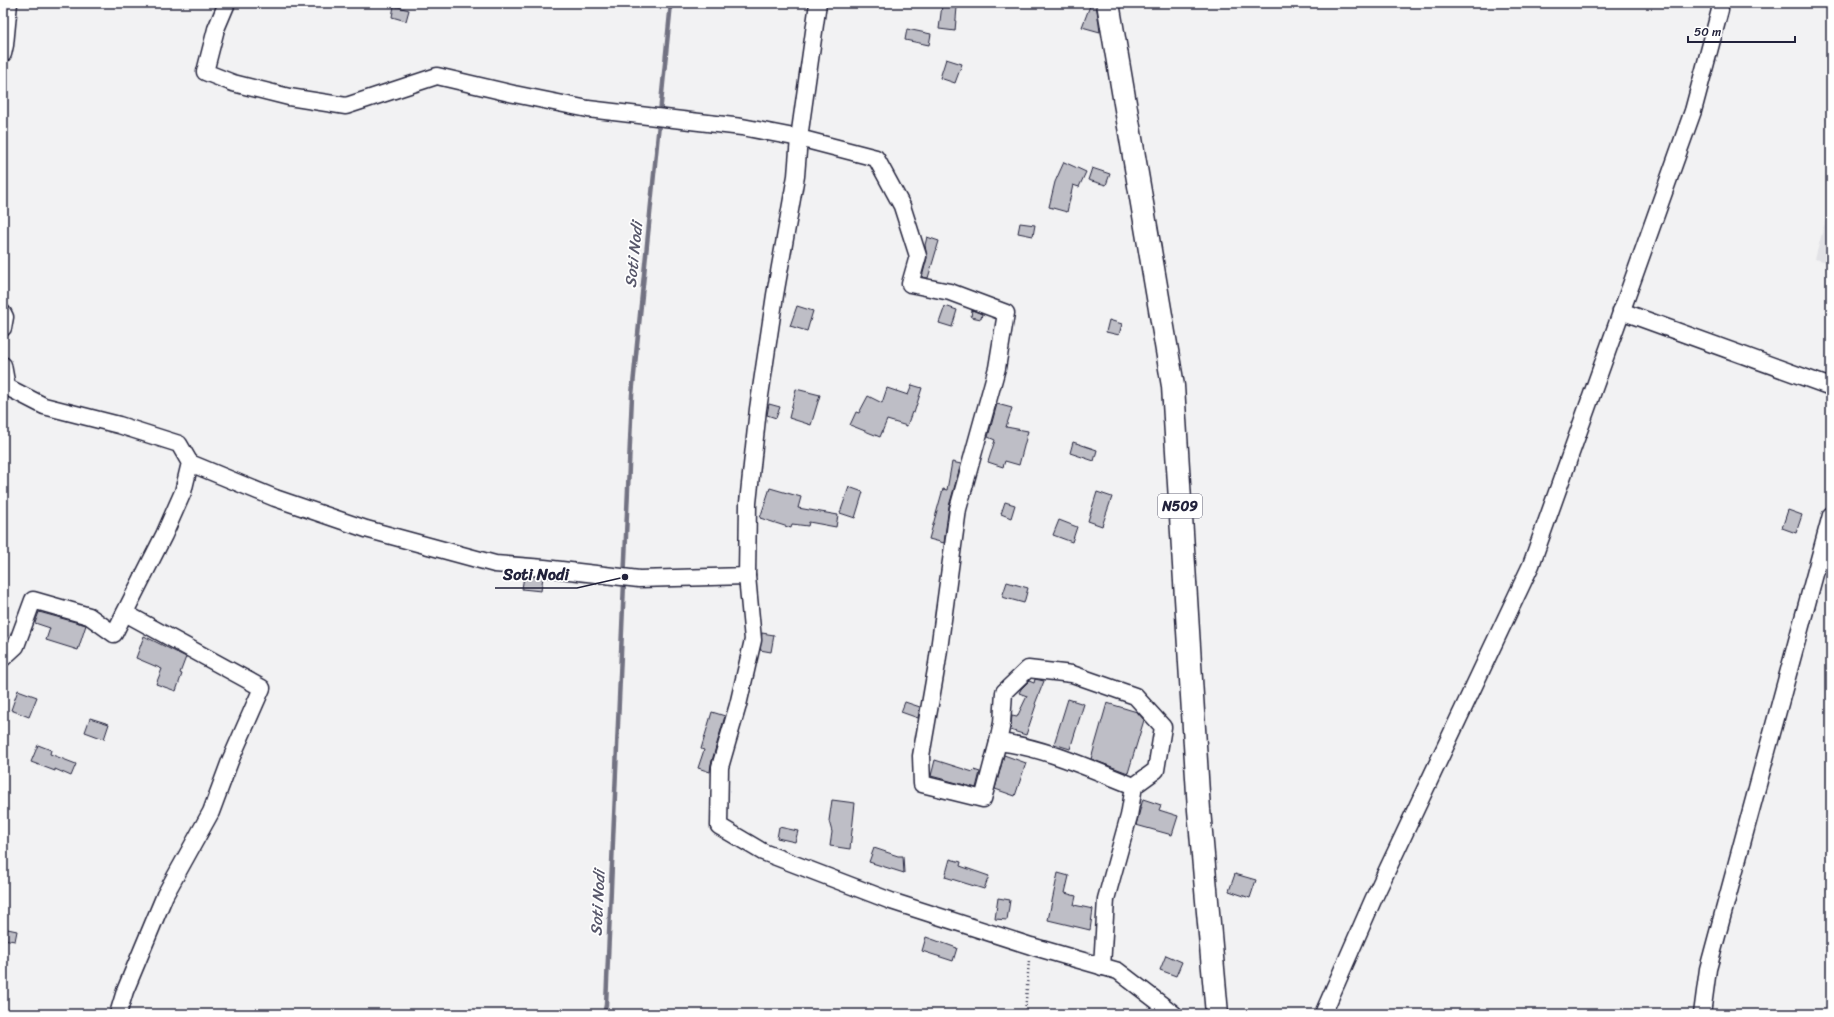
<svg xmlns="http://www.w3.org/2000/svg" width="1834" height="1017" font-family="Sriracha,sans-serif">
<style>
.built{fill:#e2e2e6}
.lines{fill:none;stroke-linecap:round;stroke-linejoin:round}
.stream{stroke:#727282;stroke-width:4.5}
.building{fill:#bebec6;stroke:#22223b}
.minor-casing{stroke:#22223b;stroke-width:19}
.highway-casing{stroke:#22223b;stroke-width:25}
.path{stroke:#22223b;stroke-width:2.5;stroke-dasharray:1 3;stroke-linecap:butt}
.minor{stroke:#fff;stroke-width:16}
.highway{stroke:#fff;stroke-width:22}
.labels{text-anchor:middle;stroke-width:3.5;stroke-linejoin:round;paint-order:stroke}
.shield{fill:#fff;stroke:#646476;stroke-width:1}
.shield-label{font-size:14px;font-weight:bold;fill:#22223b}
.water-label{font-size:16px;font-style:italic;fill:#58586b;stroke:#fff}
.leader{fill:none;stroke:#22223b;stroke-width:1.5}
.callout-dot{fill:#22223b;stroke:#fff;stroke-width:1.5}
.callout-label{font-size:16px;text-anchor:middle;font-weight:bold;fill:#22223b;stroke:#fff;stroke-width:3.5;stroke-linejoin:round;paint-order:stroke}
</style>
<rect width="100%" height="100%" fill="#f2f2f3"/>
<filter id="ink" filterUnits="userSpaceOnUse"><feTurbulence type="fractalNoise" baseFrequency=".025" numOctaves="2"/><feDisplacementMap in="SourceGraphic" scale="8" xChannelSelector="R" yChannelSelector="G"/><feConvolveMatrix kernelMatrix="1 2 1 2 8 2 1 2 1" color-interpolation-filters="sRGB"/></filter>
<g filter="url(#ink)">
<polygon class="built" points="1831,200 1831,263 1815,259"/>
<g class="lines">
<polyline class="stream" points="604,1014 606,1005 632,395 671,3"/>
</g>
<g class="building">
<polygon points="1091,3 1096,3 1100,32 1082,27"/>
<polygon points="942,5 957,7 955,31 939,29"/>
<polygon points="394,6 409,10 406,21 392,17"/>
<polygon points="907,29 931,34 929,45 905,40"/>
<polygon points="946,59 962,64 955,83 940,78"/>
<polygon points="1064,162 1086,172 1079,187 1073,185 1067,212 1049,207 1055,182"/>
<polygon points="1092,168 1110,174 1106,185 1088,180"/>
<polygon points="1020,223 1035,225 1033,236 1018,233"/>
<polygon points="927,237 939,241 928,278 922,277 927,258 925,245"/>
<polygon points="797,306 813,311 807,331 790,326"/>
<polygon points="945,306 957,310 952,327 939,323"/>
<polygon points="972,310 982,314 981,319 971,317"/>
<polygon points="1109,320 1122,324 1119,335 1106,332"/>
<polygon points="912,385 922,388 914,413 912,412 907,426 887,420 880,437 850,425 856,412 859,413 868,396 882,403 887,388 908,395"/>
<polygon points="796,389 820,395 811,425 789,418"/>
<polygon points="769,404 780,407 776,418 767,415"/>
<polygon points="997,404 1012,408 1006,427 1028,431 1019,465 1005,461 1003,467 988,462 995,440 988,437"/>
<polygon points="1073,442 1097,450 1094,461 1070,453"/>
<polygon points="952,462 961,464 949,506 944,543 929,539 943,489 947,490"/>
<polygon points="849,487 863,492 855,518 840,513"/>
<polygon points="770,488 801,497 798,508 838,515 836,527 809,522 808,526 792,524 791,528 760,518"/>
<polygon points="1097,492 1112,497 1102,526 1088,521"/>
<polygon points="1005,502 1015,505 1011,518 1001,514"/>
<polygon points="1788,510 1802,515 1796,533 1782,528"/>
<polygon points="1059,520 1077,527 1072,542 1053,535"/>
<polygon points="524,576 543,577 541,591 522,589"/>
<polygon points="1007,582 1028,588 1024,603 1002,597"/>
<polygon points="39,612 86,625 78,650 46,640 50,628 35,623"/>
<polygon points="762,633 774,635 771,652 760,650"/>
<polygon points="144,636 186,657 180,673 182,674 176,691 156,684 162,669 136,658"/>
<polygon points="1035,679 1044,681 1035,704 1036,705 1026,735 1010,730 1012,716 1017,717 1027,696 1019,693 1021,689 1029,681 1034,683"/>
<polygon points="18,690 37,697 29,717 11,710"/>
<polygon points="1068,699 1084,704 1070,749 1054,744"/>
<polygon points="905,702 920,707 918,718 901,712"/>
<polygon points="1107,703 1137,712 1144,720 1128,773 1091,759"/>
<polygon points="712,712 725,716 711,764 710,772 698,768 704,750 701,749"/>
<polygon points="90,718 109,724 104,739 85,732"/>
<polygon points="38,745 51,750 50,754 76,764 71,776 55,769 55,771 31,762"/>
<polygon points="1004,755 1026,763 1015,796 995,789"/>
<polygon points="935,760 973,772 974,770 980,772 976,788 931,776"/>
<polygon points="1143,799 1161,805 1159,810 1178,816 1172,835 1136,825"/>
<polygon points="832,800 855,803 850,849 830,846 832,832 829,821"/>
<polygon points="779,827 798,831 795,842 777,838"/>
<polygon points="874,848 898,856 903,856 904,873 869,862"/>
<polygon points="950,859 961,862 960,866 989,876 984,889 945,877"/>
<polygon points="1058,873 1069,876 1065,893 1076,896 1074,905 1093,909 1090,930 1048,920"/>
<polygon points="1235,874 1256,880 1250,898 1229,891"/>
<polygon points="998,898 1010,900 1007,920 995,919"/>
<polygon points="3,928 17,931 15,941 3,939"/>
<polygon points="926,937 957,948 953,961 922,951"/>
<polygon points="1166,955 1182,962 1176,976 1160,970"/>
</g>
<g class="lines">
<defs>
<g id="minor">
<path d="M227,3L216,29L205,72L233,83L289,97L346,106L437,76L514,94L588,109L742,127L799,138L876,158L902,206L918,256L910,284L950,292L1006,313L997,368L958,509L937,664L921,756L922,784L983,799L998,742C1041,746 1093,770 1134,786L1129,816L1106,899L1102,967"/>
<polyline points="3,54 5,45 9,3"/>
<polyline points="1621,311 1831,387"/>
<polyline points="3,313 5,317 3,328"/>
<polyline points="3,365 7,387 44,406 119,425 179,444 190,463 183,492 164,535 114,634 89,616 33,600 16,646 3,658"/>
<polyline points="190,463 275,498 366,529 495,564 544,568 639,579 747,576 748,503 758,409 775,295 796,176 799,138 818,3"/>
<polyline points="747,576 753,640 738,705 720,767 719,826 763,852 891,901 1031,946 1118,971 1174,1014"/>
<polyline points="998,742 1002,723 1004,692 1028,669 1072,674 1135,696 1163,727 1156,770 1134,786"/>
<polyline points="118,1014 125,991 165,895 211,812 230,761 262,688 125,613"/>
<polyline points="1323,1014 1373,900 1531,565 1693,111 1720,10 1719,3"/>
<polyline points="1702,1014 1708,969 1831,515"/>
</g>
<polyline id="highway" points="1108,3 1173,386 1199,810 1217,1014"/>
</defs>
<use href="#minor" class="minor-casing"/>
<use href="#highway" class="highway-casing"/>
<polyline class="path" points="1025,1014 1029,960"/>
<use href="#minor" class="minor"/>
<use href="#highway" class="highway"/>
</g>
</g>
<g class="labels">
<rect class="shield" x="1158" y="494" width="44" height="24" rx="3"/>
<g class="shield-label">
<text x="1180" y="511">N509</text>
</g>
<g class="water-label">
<text transform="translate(633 255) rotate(-84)" y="6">Soti Nodi</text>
<text transform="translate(597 903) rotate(-87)" y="6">Soti Nodi</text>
</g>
</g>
<path class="leader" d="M625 577L577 588H495"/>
<circle class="callout-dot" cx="625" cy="577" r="4"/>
<g class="callout-label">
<text x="536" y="580">Soti Nodi</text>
</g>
<rect width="1834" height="1017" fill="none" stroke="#fff" stroke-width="16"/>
<rect x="8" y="8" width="1818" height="1001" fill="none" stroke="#22223b" stroke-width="1.5" filter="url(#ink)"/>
<path d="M1688 36v6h107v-6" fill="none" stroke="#22223b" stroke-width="2"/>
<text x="1694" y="36" font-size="12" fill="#22223b" stroke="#ffffff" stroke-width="3" paint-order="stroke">50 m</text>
</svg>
